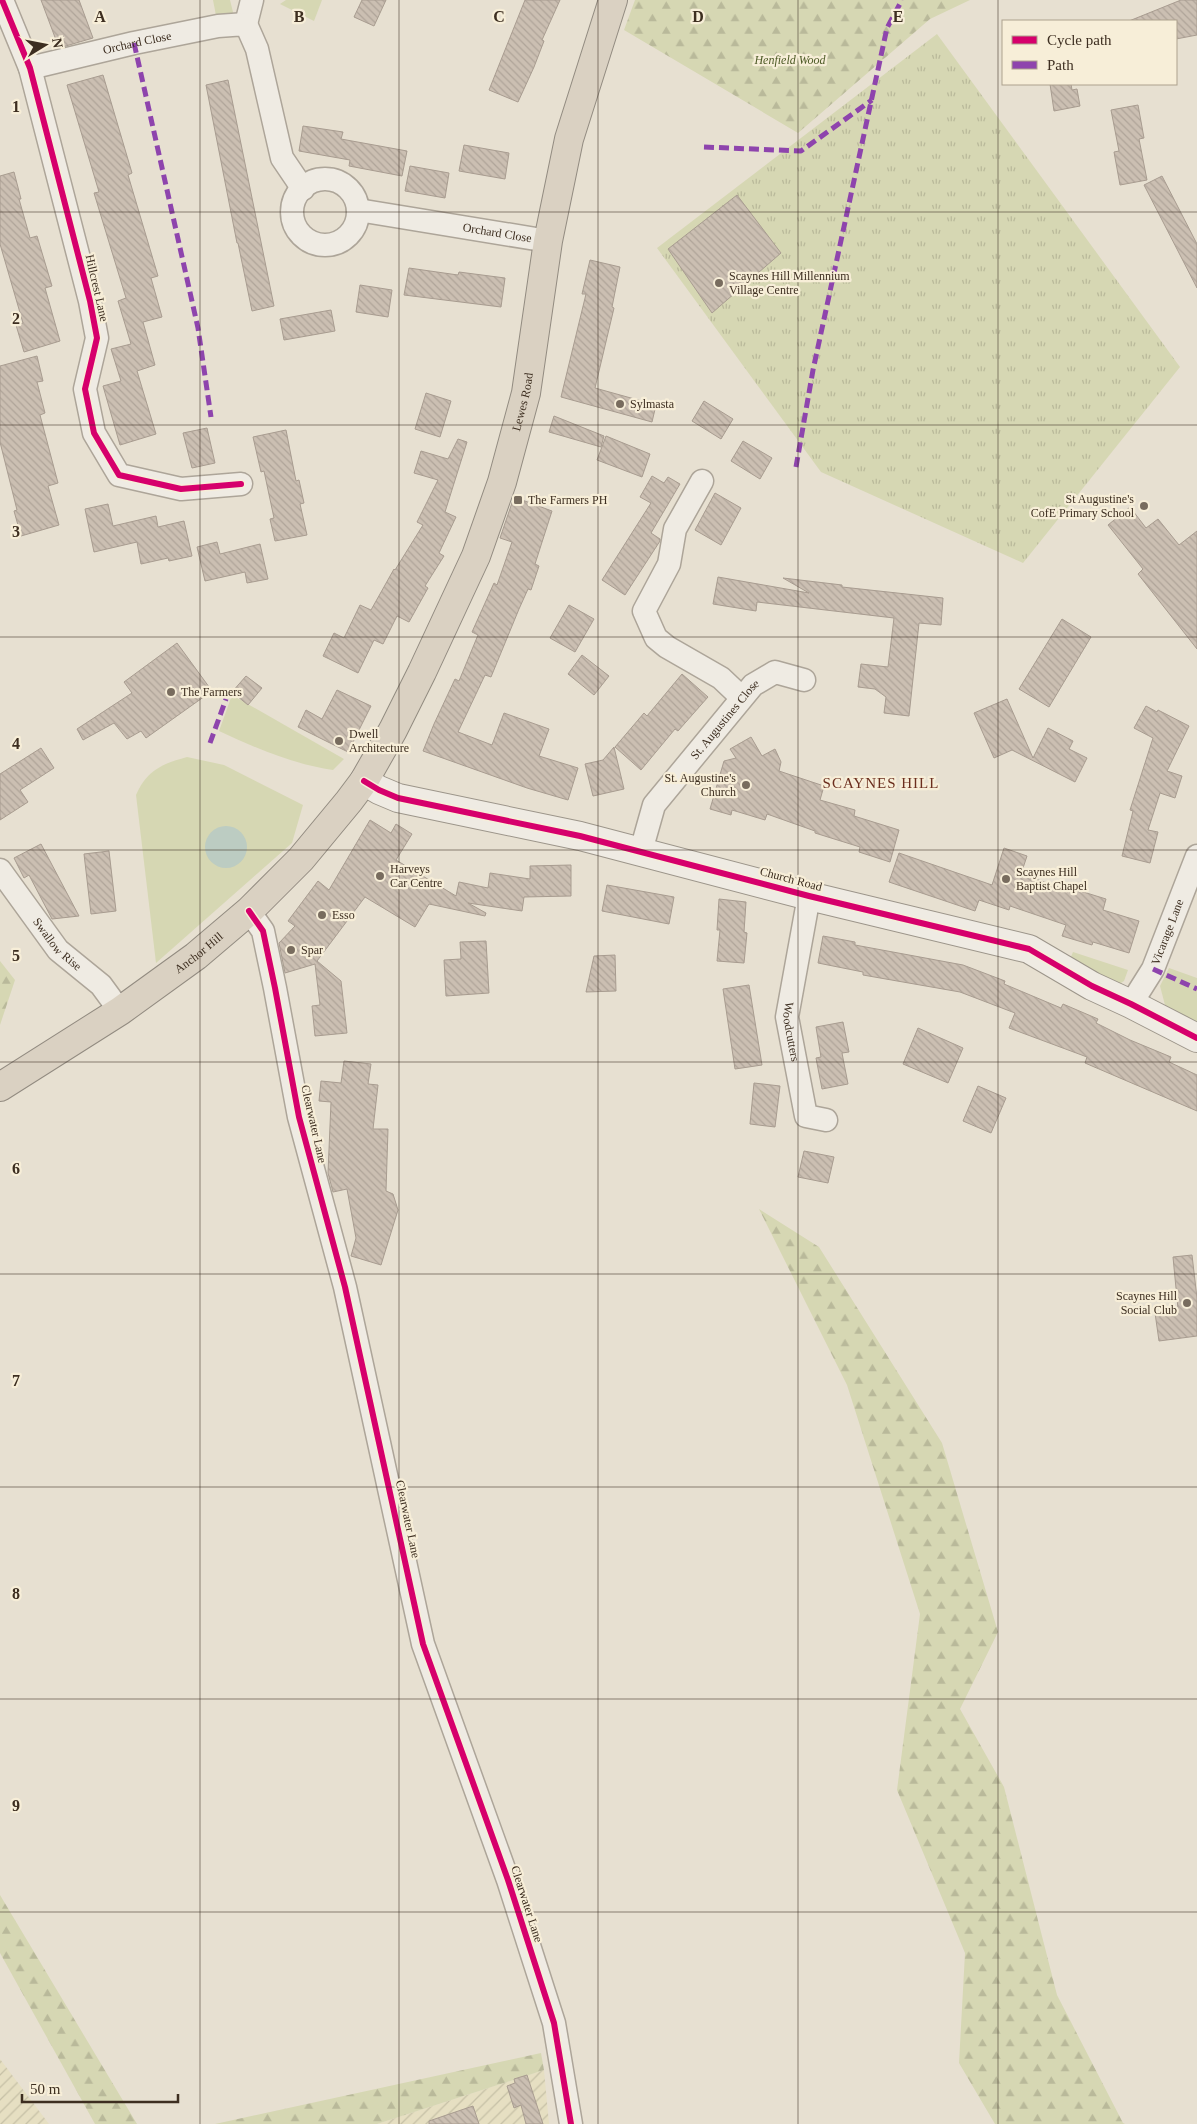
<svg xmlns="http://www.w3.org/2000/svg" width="1197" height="2124" font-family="'Times New Roman',serif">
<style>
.farmland{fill:url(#farmland-furrows)}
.green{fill:#d6d7b3}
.forest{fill:url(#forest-firs)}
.park{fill:url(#park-tufts)}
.water{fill:#bcccc2}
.building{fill:url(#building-back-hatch);stroke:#a89c90}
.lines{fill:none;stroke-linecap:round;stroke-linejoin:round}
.street-casing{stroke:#ada599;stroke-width:25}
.secondary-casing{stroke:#9c958a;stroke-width:30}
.highway-casing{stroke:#928b80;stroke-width:30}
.street{stroke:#efebe3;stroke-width:22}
.secondary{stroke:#efebe3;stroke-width:28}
.highway{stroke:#dad1c2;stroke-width:28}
.quiet{stroke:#8e44ad;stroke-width:5;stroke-dasharray:10 5;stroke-linecap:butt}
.cycleway-casing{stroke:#f7eed8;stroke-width:9}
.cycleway{stroke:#d6006c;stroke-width:6}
.grid{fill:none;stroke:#3d2e20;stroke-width:1;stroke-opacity:0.55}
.poi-dot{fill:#786c5e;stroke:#f7eed8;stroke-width:2}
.labels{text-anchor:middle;stroke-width:4.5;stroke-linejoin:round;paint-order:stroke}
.street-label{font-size:12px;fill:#3d2e20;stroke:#f7eed8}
.park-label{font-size:12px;font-style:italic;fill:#4d5a26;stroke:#f7eed8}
.poi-label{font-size:12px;fill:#3d2e20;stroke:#f7eed8;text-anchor:start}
.quarter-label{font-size:15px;letter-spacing:1px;fill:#6b2e1e;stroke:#f7eed8}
.grid-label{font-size:16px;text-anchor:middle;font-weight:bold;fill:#3d2e20;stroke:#f7eed8;stroke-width:4.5;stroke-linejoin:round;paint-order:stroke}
</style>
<defs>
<pattern id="farmland-furrows" width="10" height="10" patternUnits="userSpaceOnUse" patternTransform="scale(1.25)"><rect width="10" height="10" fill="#e6dfc2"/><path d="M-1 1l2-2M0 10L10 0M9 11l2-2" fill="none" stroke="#c6c0a6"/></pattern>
<pattern id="forest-firs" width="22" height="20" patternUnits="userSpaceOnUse" patternTransform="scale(1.25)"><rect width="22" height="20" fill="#d6d7b3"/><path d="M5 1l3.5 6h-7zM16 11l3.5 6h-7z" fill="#b9b99a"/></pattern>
<pattern id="park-tufts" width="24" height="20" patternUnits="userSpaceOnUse" patternTransform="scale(1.25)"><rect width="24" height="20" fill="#d6d7b3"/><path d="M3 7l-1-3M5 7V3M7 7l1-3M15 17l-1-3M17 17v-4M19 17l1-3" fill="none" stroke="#b9b99a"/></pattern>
<pattern id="building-back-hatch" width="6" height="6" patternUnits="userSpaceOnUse" patternTransform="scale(1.25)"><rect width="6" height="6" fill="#cbbfb2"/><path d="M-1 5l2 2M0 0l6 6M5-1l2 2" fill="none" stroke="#afa499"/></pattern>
</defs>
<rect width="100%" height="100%" fill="#e7e0d1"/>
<g class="farmland">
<polygon points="0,2059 49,2124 0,2124"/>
<polygon points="544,2070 549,2124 377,2124"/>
</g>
<g class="green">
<polygon points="213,0 230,0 236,24 218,26"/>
<polygon points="286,0 322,0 314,21 280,4"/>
<path d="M232,695L344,759L333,770C292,764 256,748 219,731Z"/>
<path d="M187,757L224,765L303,805L292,843L156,963L136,795C147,770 162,764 187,757Z"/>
<polygon points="1073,952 1128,970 1124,981 1116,986 1065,971"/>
<polygon points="1169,968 1197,978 1197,1038 1170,1024 1160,986"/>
</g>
<g class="forest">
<polygon points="635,0 970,0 930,19 798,133 624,30"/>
<polygon points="0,961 15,980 0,1025"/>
<polygon points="759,1209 819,1247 942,1443 998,1632 960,1709 1004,1787 1057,1995 1123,2123 1125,2124 995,2124 959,2063 965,1953 897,1790 920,1614 847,1385"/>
<polygon points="0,1895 137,2124 95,2124 0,1953"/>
<polygon points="541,2053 544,2070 377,2124 215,2124"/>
</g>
<polygon class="park" points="937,34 1180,367 1023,563 821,472 657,248"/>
<circle class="water" cx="226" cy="847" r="21"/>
<g class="building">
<polygon points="41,0 79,0 93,38 59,48"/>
<polygon points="362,0 386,0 374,26 354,17"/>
<polygon points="525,0 560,0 542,40 544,41 534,67 518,102 489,90"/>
<polygon points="1181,0 1197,0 1197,35 1176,39 1176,21 1129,21"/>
<polygon points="103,75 132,173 128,175 158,276 151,278 162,317 143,322 155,365 137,371 156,434 120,445 103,386 121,381 111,349 131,344 118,301 126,298 94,193 99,192 67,85"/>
<polygon points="228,80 274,306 252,311 238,243 237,243 206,85"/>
<polygon points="1050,84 1071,84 1072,90 1077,89 1080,106 1054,111"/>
<polygon points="1138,105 1144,138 1139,139 1147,180 1120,185 1114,152 1119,151 1111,110"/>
<polygon points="303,126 343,132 341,139 407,151 402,176 349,166 350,160 299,151"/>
<polygon points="464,145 509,153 505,179 459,171"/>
<polygon points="410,166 449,173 445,198 405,191"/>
<polygon points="14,172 21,199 19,199 30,238 37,236 52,286 45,288 60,341 24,352 16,325 23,323 0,244 0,176"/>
<polygon points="1162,176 1197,244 1197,288 1144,185"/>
<polygon points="737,195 781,253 712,313 668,249"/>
<polygon points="590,260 620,267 612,307 614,308 595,388 656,405 652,422 561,397 586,294 582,294"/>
<polygon points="409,268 458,275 459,272 505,278 501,307 404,295"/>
<polygon points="360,285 392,290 388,317 356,312"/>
<polygon points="331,310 335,331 284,340 280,319"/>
<polygon points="37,356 43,381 37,382 45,413 40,415 58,483 48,486 59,525 21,536 14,511 17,510 0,442 0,366"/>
<polygon points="426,393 451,401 440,437 415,429"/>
<polygon points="704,401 733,419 721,439 692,421"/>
<polygon points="554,416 604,436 601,447 549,432"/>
<polygon points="207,428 215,463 192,468 183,433"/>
<polygon points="286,430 296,481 299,480 304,503 300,504 307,535 275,541 270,519 274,518 264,471 261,472 253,437"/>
<polygon points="606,436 650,454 642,477 597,460"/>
<polygon points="458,439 467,442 445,512 456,517 439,553 444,556 425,586 428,588 409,622 397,616 383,644 374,640 358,673 323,656 334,633 344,638 360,605 371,610 394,569 395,570 423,525 417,522 438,480 414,473 421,451 448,459"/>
<polygon points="743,441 772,458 760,479 731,461"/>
<polygon points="652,476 664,483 668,477 680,484 651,533 660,539 660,541 625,595 602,580 651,503 640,497"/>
<polygon points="715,493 741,508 721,545 695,530"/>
<polygon points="514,497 552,511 535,564 539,566 531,590 528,589 519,609 491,677 485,675 458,732 492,745 504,713 549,729 539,756 578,768 568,800 527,788 423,751 434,724 455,679 459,681 478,635 472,632 494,583 497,585 512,542 500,538"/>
<polygon points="108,504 113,526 156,516 158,527 184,521 192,556 169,561 168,558 141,564 137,542 94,552 85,509"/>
<polygon points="1130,507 1146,528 1158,519 1179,545 1197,531 1197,649 1138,574 1143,569 1108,525"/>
<polygon points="217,542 220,554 260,544 268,579 247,583 245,572 205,581 197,547"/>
<polygon points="718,577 809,593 783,578 842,585 842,587 943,598 941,625 919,623 909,716 884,713 886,697 875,689 858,687 861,664 888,667 894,618 757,602 756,611 713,604"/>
<polygon points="569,605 594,619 575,652 550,638"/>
<polygon points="1062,619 1091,637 1049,707 1019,689"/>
<polygon points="177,643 212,691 146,738 141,731 127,739 114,723 83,740 77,729 132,693 124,682"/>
<polygon points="582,655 609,676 594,695 568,674"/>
<polygon points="682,674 708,697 678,731 675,729 641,770 615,747 644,713 647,716"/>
<polygon points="246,676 262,688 248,705 232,692"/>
<polygon points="337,690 371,706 348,752 298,727 306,710 322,719"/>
<polygon points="1007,699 1033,758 1048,728 1073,741 1069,749 1087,758 1075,782 1012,750 994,758 974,713"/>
<polygon points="1146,706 1157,712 1158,710 1189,726 1167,771 1182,776 1175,798 1160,793 1148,830 1158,832 1150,863 1122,856 1133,811 1130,810 1153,738 1134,728"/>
<polygon points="751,737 762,756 775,749 781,762 779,771 824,786 820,800 855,810 854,816 899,830 890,862 859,852 860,847 815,833 815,831 767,814 765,820 732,810 731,815 710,809 724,761 736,758 730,749"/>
<polygon points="614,747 624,789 593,796 585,764 603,760"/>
<polygon points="41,748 54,768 20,790 28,802 0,820 0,774"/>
<polygon points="370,820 391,833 396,824 412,834 396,860 456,896 459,882 488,888 490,873 530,879 530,866 571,865 571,896 524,897 522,911 468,903 486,913 485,916 429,904 415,927 365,897 317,961 341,981 347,1033 315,1036 312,1006 320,1005 315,964 285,973 279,943 295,926 288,921 318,881 329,890"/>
<polygon points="41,844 79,916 52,919 29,875 24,878 14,858"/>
<polygon points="1004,848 1027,856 1021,874 1076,893 1077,890 1106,899 1103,910 1139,921 1129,953 1093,942 1092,945 1062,936 1066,925 1010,906 1009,910 979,900 975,911 889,882 899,853 992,885"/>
<polygon points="109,851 116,911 91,914 84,854"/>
<polygon points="607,885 674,897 669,924 602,911"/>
<polygon points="719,899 746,902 744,932 747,933 744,963 717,961 720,930 717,930"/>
<polygon points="823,936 855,942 855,945 963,965 1005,981 1004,984 1061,1008 1063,1004 1098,1019 1096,1023 1130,1040 1171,1057 1169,1062 1197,1075 1197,1111 1085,1063 1087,1057 1009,1028 1015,1013 960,992 863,975 863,972 818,963"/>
<polygon points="486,941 489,993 446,996 444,960 461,959 460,942"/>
<polygon points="615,955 616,991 586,992 594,956"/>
<polygon points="749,985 762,1065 735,1069 723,989"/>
<polygon points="843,1022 849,1052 842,1053 848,1084 822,1089 816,1058 821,1057 816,1027"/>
<polygon points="918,1028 963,1048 948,1083 903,1064"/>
<polygon points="344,1061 371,1064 368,1084 378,1085 373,1129 388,1129 386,1191 393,1194 398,1210 381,1265 351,1256 356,1238 347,1189 333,1192 328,1173 331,1102 319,1101 321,1081 341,1083"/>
<polygon points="754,1083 780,1086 775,1127 750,1124"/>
<polygon points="978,1086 1006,1098 991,1133 963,1121"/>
<polygon points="804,1151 834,1157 828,1183 798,1177"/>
<polygon points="1192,1255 1197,1298 1197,1336 1159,1341 1155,1313 1178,1309 1173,1257"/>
<polygon points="527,2075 543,2124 526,2124 521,2105 514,2108 507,2086 515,2083 514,2079"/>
<polygon points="473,2106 479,2124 429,2124 429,2121"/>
</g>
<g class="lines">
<defs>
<g id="street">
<polyline points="2,0 30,68 90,301 97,338 85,389 94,433 119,475 181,489 241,484"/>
<polyline points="246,24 252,0"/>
<path id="s1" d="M30,68L134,43L218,26L246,24L257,49L282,158L303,189"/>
<circle cx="325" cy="212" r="33"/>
<path id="s2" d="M358,210L548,241"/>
<polyline points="702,481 675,529 669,564 644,611 656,638 667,647 721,678 741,697"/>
<path id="s3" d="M641,851L654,805L753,685L775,672L804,680"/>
<path id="s4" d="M0,870L58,950L101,985L120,1011"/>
<path id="s5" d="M809,896L787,1017L806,1116L826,1120"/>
<polyline points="249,911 263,931 275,988 299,1117 345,1287 423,1644 508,1880 554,2023 571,2124"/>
<path id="s6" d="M1131,1004L1153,969L1197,856"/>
</g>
<polyline id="secondary" points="364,781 379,790 398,798 580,836 809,896 1029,949 1092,986 1131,1004 1197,1038"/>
<g id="highway">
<path id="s7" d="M0,1087L120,1011L196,956L249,911L301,859L349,801L364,781L393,730L422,672L476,556L502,482L526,393L548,241L569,139L613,0"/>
</g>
</defs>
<use href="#street" class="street-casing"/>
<use href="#secondary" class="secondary-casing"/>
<use href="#highway" class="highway-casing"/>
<use href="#street" class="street"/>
<use href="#secondary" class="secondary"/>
<use href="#highway" class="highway"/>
<g class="quiet">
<polyline points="134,43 198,328 211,417"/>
<polyline points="704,147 801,151 872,100"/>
<polyline points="796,467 813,370 887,28 902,0"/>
<polyline points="210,743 226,699"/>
<polyline points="1153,969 1197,989"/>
</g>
<defs>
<g id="cycleway">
<polyline points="2,0 30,68 90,301 97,338 85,389 94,433 119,475 181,489 241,484"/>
<polyline points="364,781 379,790 398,798 580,836 809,896 1029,949 1092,986 1131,1004 1197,1038"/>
<polyline points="249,911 263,931 275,988 299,1117 345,1287 423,1644 508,1880 554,2023 571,2124"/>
</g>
</defs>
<use href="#cycleway" class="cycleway-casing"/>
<use href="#cycleway" class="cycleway"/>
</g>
<path class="grid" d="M200,0V2124M399,0V2124M598,0V2124M798,0V2124M998,0V2124M0,212H1197M0,425H1197M0,637H1197M0,850H1197M0,1062H1197M0,1274H1197M0,1487H1197M0,1699H1197M0,1912H1197"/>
<g class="poi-dot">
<circle cx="719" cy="283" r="5"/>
<circle cx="620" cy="404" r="5"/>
<rect x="513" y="495" width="10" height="10" rx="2.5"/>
<circle cx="1144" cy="506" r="5"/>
<circle cx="171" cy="692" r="5"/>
<circle cx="339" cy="741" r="5"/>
<circle cx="746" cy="785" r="5"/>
<circle cx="380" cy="876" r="5"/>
<circle cx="1006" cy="879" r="5"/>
<circle cx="322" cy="915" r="5"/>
<circle cx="291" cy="950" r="5"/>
<circle cx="1187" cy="1303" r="5"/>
</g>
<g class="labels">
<g class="street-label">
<text dy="4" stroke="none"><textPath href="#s1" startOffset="110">Orchard Close</textPath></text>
<text dy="4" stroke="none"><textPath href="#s2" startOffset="141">Orchard Close</textPath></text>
<text transform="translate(97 288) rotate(77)" y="4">Hillcrest Lane</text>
<text dy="4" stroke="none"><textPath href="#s7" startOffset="892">Lewes Road</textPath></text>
<text dy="4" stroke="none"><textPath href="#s3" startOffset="159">St. Augustines Close</textPath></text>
<text transform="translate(791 879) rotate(15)" y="4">Church Road</text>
<text dy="4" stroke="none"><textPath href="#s6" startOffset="81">Vicarage Lane</textPath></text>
<text dy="4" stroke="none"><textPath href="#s4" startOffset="94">Swallow Rise</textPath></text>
<text dy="4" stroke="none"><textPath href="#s7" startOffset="240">Anchor Hill</textPath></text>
<text dy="4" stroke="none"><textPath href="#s5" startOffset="138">Woodcutters</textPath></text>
<text transform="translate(314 1124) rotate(77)" y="4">Clearwater Lane</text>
<text transform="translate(408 1519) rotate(78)" y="4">Clearwater Lane</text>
<text transform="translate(527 1904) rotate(72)" y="4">Clearwater Lane</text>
</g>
<g class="park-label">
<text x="790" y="64">Henfield Wood</text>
</g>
<g class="poi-label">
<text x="729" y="280">Scaynes Hill Millennium<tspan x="729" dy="14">Village Centre</tspan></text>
<text x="630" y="408">Sylmasta</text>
<text x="1134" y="503" text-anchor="end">St Augustine's<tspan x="1134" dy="14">CofE Primary School</tspan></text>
<text x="528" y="504">The Farmers PH</text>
<text x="181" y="696">The Farmers</text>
<text x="349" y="738">Dwell<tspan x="349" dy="14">Architecture</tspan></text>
<text x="736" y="782" text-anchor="end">St. Augustine's<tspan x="736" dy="14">Church</tspan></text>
<text x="390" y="873">Harveys<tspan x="390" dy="14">Car Centre</tspan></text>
<text x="1016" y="876">Scaynes Hill<tspan x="1016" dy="14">Baptist Chapel</tspan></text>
<text x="332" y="919">Esso</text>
<text x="301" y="954">Spar</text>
<text x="1177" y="1300" text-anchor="end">Scaynes Hill<tspan x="1177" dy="14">Social Club</tspan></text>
</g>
<g class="quarter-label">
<text x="881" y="788">SCAYNES HILL</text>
</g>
</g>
<g class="grid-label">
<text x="100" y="22">A</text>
<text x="299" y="22">B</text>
<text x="499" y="22">C</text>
<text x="698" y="22">D</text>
<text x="898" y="22">E</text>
<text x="16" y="112">1</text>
<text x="16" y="324">2</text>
<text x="16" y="537">3</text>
<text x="16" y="749">4</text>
<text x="16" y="961">5</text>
<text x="16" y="1174">6</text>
<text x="16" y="1386">7</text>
<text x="16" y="1599">8</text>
<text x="16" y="1811">9</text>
</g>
<rect x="1002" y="20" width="175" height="65" fill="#f7eed8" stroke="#ada18e"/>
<rect x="1012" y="36" width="25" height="8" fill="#d6006c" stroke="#ada18e"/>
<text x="1047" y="45" font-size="15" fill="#3d2e20">Cycle path</text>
<rect x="1012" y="61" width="25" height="8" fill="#8e44ad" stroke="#ada18e"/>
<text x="1047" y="70" font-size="15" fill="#3d2e20">Path</text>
<g transform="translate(45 45) rotate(80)" stroke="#f7eed8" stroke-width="4" paint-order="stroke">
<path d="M0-4L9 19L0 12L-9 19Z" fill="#3d2e20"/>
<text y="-8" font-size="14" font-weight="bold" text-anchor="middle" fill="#3d2e20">N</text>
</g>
<path d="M22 2094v8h156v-8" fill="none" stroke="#3d2e20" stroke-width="2.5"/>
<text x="30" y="2094" font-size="15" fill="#3d2e20" stroke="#f7eed8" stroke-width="4" paint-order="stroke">50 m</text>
</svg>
